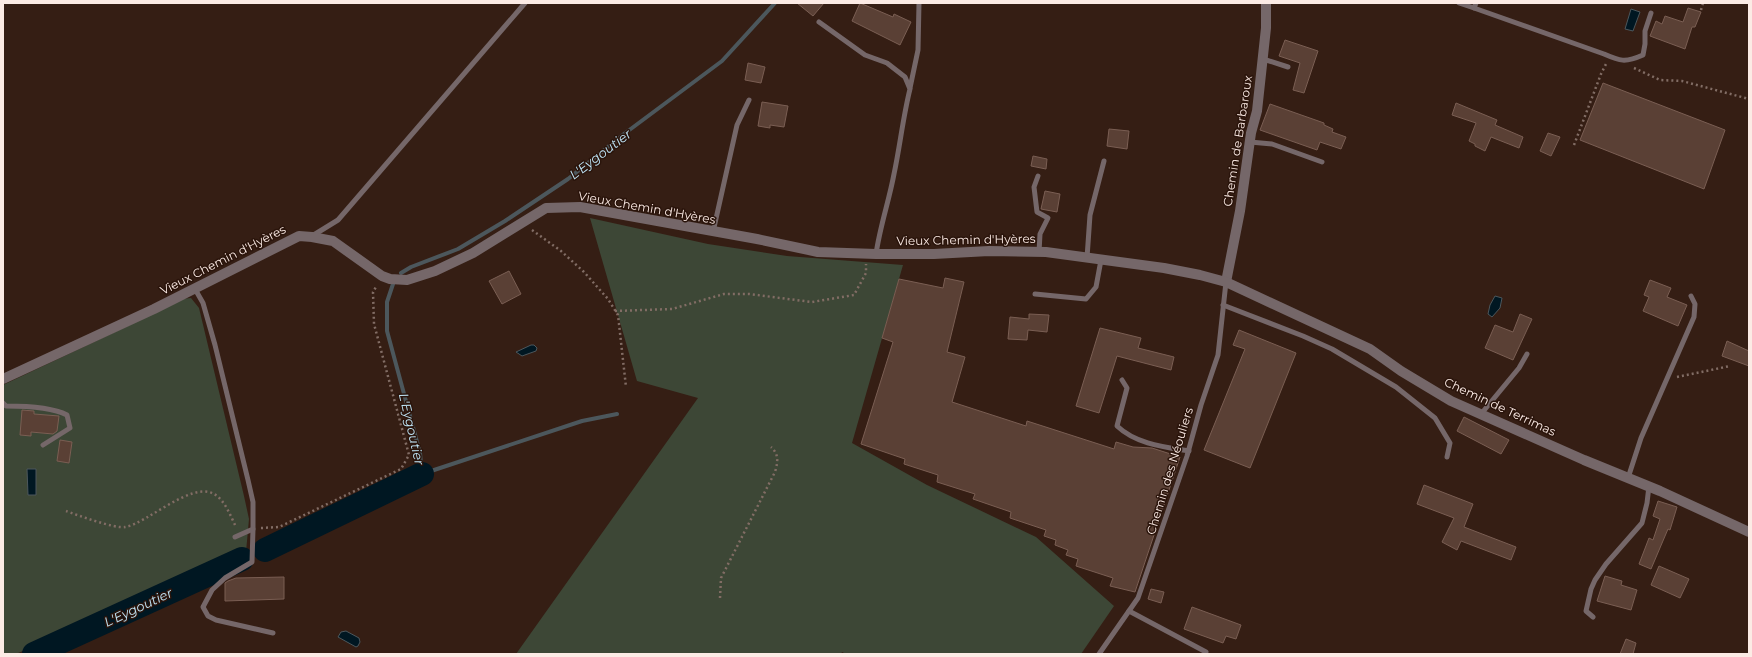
<svg xmlns="http://www.w3.org/2000/svg" width="1752" height="657" font-family="Montserrat,sans-serif">
<style>
.green{fill:#3d4736}
.water{fill:#001722;stroke:#4c575c}
.lines{fill:none;stroke-linecap:round;stroke-linejoin:round}
.stream{stroke:#4c575c;stroke-width:4}
.river{stroke:#001722;stroke-width:24}
.building{fill:#5a4035;stroke:#7a5e53}
.path{stroke:#826d65;stroke-width:2.5;stroke-dasharray:2 3;stroke-linecap:butt}
.service{stroke:#756769;stroke-width:5}
.minor{stroke:#756769;stroke-width:10}
.labels{text-anchor:middle;stroke-width:3;stroke-linejoin:round;paint-order:stroke}
.street-label{font-size:12px;fill:#fcebe5;stroke:#2a140b}
.water-label{font-size:13px;font-style:italic;fill:#c0e6f8;stroke:#2a140b}
</style>
<rect width="100%" height="100%" fill="#351e14"/>
<g class="green">
<polygon points="590,218 708,244 787,256 903,265 852,443 927,485 1036,537 1114,606 1081,654 846,654 842,652 841,654 516,654 698,398 637,381"/>
<polygon points="191,298 199,308 244,496 249,519 246,552 16,654 3,654 3,385 130,325 181,299"/>
</g>
<g class="water">
<polygon points="1631,9 1640,12 1633,31 1625,29"/>
<polygon points="1495,296 1502,298 1500,308 1492,317 1488,314 1490,305"/>
<polygon points="531,345 534,345 537,348 536,351 522,356 516,352"/>
<polygon points="27,469 36,469 36,495 28,495"/>
<polygon points="346,631 359,638 360,642 358,646 356,647 338,637 341,632"/>
</g>
<g class="lines">
<g class="stream">
<polyline points="401,273 411,267 458,249 505,221 568,179 624,134 722,61 775,3"/>
<polyline points="393,284 387,302 387,331 420,453 422,474 582,421 617,414"/>
</g>
<g class="river">
<polyline points="265,550 422,474"/>
<polyline points="34,654 242,559"/>
</g>
</g>
<g class="building">
<polygon points="797,3 824,3 813,16"/>
<polygon points="860,3 893,17 894,14 911,22 900,45 852,21"/>
<polygon points="1688,8 1701,12 1695,27 1692,27 1685,49 1650,36 1656,21 1662,24 1665,16 1683,22"/>
<polygon points="1285,40 1318,51 1304,93 1293,90 1300,63 1279,56"/>
<polygon points="748,63 765,67 761,83 745,80"/>
<polygon points="1603,83 1725,130 1704,189 1580,140"/>
<polygon points="762,102 788,106 784,127 770,125 770,128 758,126"/>
<polygon points="1456,103 1497,120 1495,125 1523,137 1519,148 1491,137 1485,151 1475,146 1475,144 1469,141 1476,123 1452,115"/>
<polygon points="1270,104 1324,123 1324,125 1333,129 1332,132 1346,137 1341,149 1320,142 1317,150 1260,130"/>
<polygon points="1109,129 1129,131 1127,149 1107,146"/>
<polygon points="1548,133 1560,137 1551,156 1540,151"/>
<polygon points="1033,156 1047,159 1046,169 1031,166"/>
<polygon points="1045,191 1060,194 1057,212 1041,209"/>
<polygon points="509,271 521,294 502,304 489,281"/>
<polygon points="945,278 964,282 947,352 965,357 952,402 1026,426 1027,421 1114,449 1116,442 1133,447 1152,448 1180,457 1135,592 1110,586 1113,578 1076,566 1078,559 1066,555 1068,550 1055,545 1056,540 1044,536 1046,530 1010,518 1011,512 973,499 975,494 937,482 938,475 904,464 905,459 861,444 893,342 882,338 899,279 943,288"/>
<polygon points="1650,280 1671,288 1667,297 1687,305 1678,326 1643,311 1649,297 1644,295"/>
<polygon points="1029,314 1049,315 1047,332 1028,330 1027,340 1008,339 1010,317 1029,319"/>
<polygon points="1520,314 1532,319 1513,360 1485,348 1495,325 1513,332"/>
<polygon points="1100,328 1141,338 1138,348 1174,357 1171,370 1117,356 1099,413 1076,406"/>
<polygon points="1239,330 1296,353 1250,468 1204,450 1245,349 1233,345"/>
<polygon points="1727,341 1749,351 1749,366 1722,356"/>
<polygon points="22,410 34,411 34,414 59,416 57,431 53,434 31,432 31,436 20,435"/>
<polygon points="1464,417 1509,440 1501,454 1457,431"/>
<polygon points="60,440 72,442 69,463 57,461"/>
<polygon points="1424,485 1473,504 1464,527 1516,547 1511,560 1461,541 1457,550 1442,542 1454,518 1417,504"/>
<polygon points="1658,501 1677,507 1670,530 1668,529 1651,569 1639,564 1649,538 1653,540 1660,519 1653,516"/>
<polygon points="1659,566 1689,579 1680,598 1651,585"/>
<polygon points="1605,576 1622,581 1621,585 1637,590 1631,610 1597,601"/>
<polygon points="284,577 284,599 225,601 225,583 228,581 236,578"/>
<polygon points="1151,589 1164,592 1161,603 1148,599"/>
<polygon points="1192,607 1241,625 1236,639 1226,636 1223,643 1184,629"/>
<polygon points="1626,639 1636,643 1633,654 1620,654"/>
</g>
<g class="lines">
<g class="path">
<polyline points="1701,10 1703,3"/>
<polyline points="1634,68 1660,80 1682,81 1749,99"/>
<polyline points="1574,145 1601,74 1606,64"/>
<polyline points="532,230 561,251 584,272 608,299 618,315 626,387"/>
<polyline points="615,311 672,309 724,294 749,294 812,302 854,295 866,273 866,264"/>
<polyline points="1677,377 1730,366"/>
<path d="M66,511C77,515 115,529 125,527C148,523 191,481 214,494C225,500 231,517 236,527"/>
<polyline points="261,528 279,527 401,469 409,455 374,324 373,292 377,285"/>
<path d="M720,598L721,578L775,472C778,462 779,454 771,447"/>
</g>
<g class="service">
<polyline points="1459,3 1474,8"/>
<path d="M1476,3L1474,8L1604,54C1620,61 1625,63 1643,55L1645,44V31L1651,13"/>
<path d="M819,22L865,55L887,63L905,77L910,89C903,117 900,146 894,174C889,201 880,226 876,254"/>
<polyline points="1263,59 1288,67"/>
<polyline points="910,88 918,50 919,3"/>
<polyline points="1250,142 1272,144 1322,162"/>
<polyline points="1038,176 1034,187 1037,212 1048,218 1040,234 1039,252"/>
<polyline points="713,232 737,125 749,100"/>
<polyline points="312,236 338,220 525,3"/>
<polyline points="1087,258 1090,215 1104,161"/>
<polyline points="195,289 203,303 215,345 248,480 253,502 253,529 235,537"/>
<polyline points="1035,294 1086,299 1096,287 1101,260"/>
<polyline points="1223,305 1303,336 1332,349 1396,387 1435,418 1450,443 1447,457"/>
<path d="M1122,380L1127,388L1117,426C1136,444 1164,447 1189,451"/>
<path d="M3,403L6,406C23,406 52,407 67,415L70,428L43,445"/>
<polyline points="1481,414 1519,368 1527,354"/>
<polyline points="1628,478 1641,438 1694,317 1695,304 1691,296"/>
<polyline points="253,529 252,562 225,578 212,590 203,607 208,616 216,620 273,633"/>
<polyline points="1129,611 1206,652"/>
<polyline points="1593,617 1586,611 1591,589 1595,580 1606,564 1642,523 1647,503 1649,486"/>
<polyline points="1099,654 1138,598 1187,456 1201,405 1218,355 1226,282"/>
</g>
<g class="minor">
<polyline points="1226,282 1240,211 1251,133 1257,111 1266,28 1266,3"/>
<polyline points="3,379 154,309 299,236 312,237 333,241 382,276 390,279 407,280 435,271 473,253 546,208 580,207 757,239 818,252 876,254 934,254 989,251 1046,252 1164,268 1200,275 1226,282 1370,349 1401,371 1451,401 1584,460 1660,491 1749,532"/>
</g>
</g>
<g class="labels">
<g class="street-label">
<text transform="translate(1238 141) rotate(-81)" y="4">Chemin de Barbaroux</text>
<text transform="translate(647 208) rotate(10)" y="4">Vieux Chemin d'Hyères</text>
<text transform="translate(966 240) rotate(-1)" y="4">Vieux Chemin d'Hyères</text>
<text transform="translate(223 260) rotate(-27)" y="4">Vieux Chemin d'Hyères</text>
<text transform="translate(1500 407) rotate(25)" y="4">Chemin de Terrimas</text>
<text transform="translate(1170 471) rotate(-73)" y="4">Chemin des Néouliers</text>
</g>
<g class="water-label">
<text transform="translate(600 154) rotate(-37)" y="5">L'Eygoutier</text>
<text transform="translate(412 429) rotate(77)" y="5">L'Eygoutier</text>
<text transform="translate(138 607) rotate(-25)" y="5">L'Eygoutier</text>
</g>
</g>
<rect width="1752" height="657" fill="none" stroke="#fcebe5" stroke-width="8"/>
</svg>
